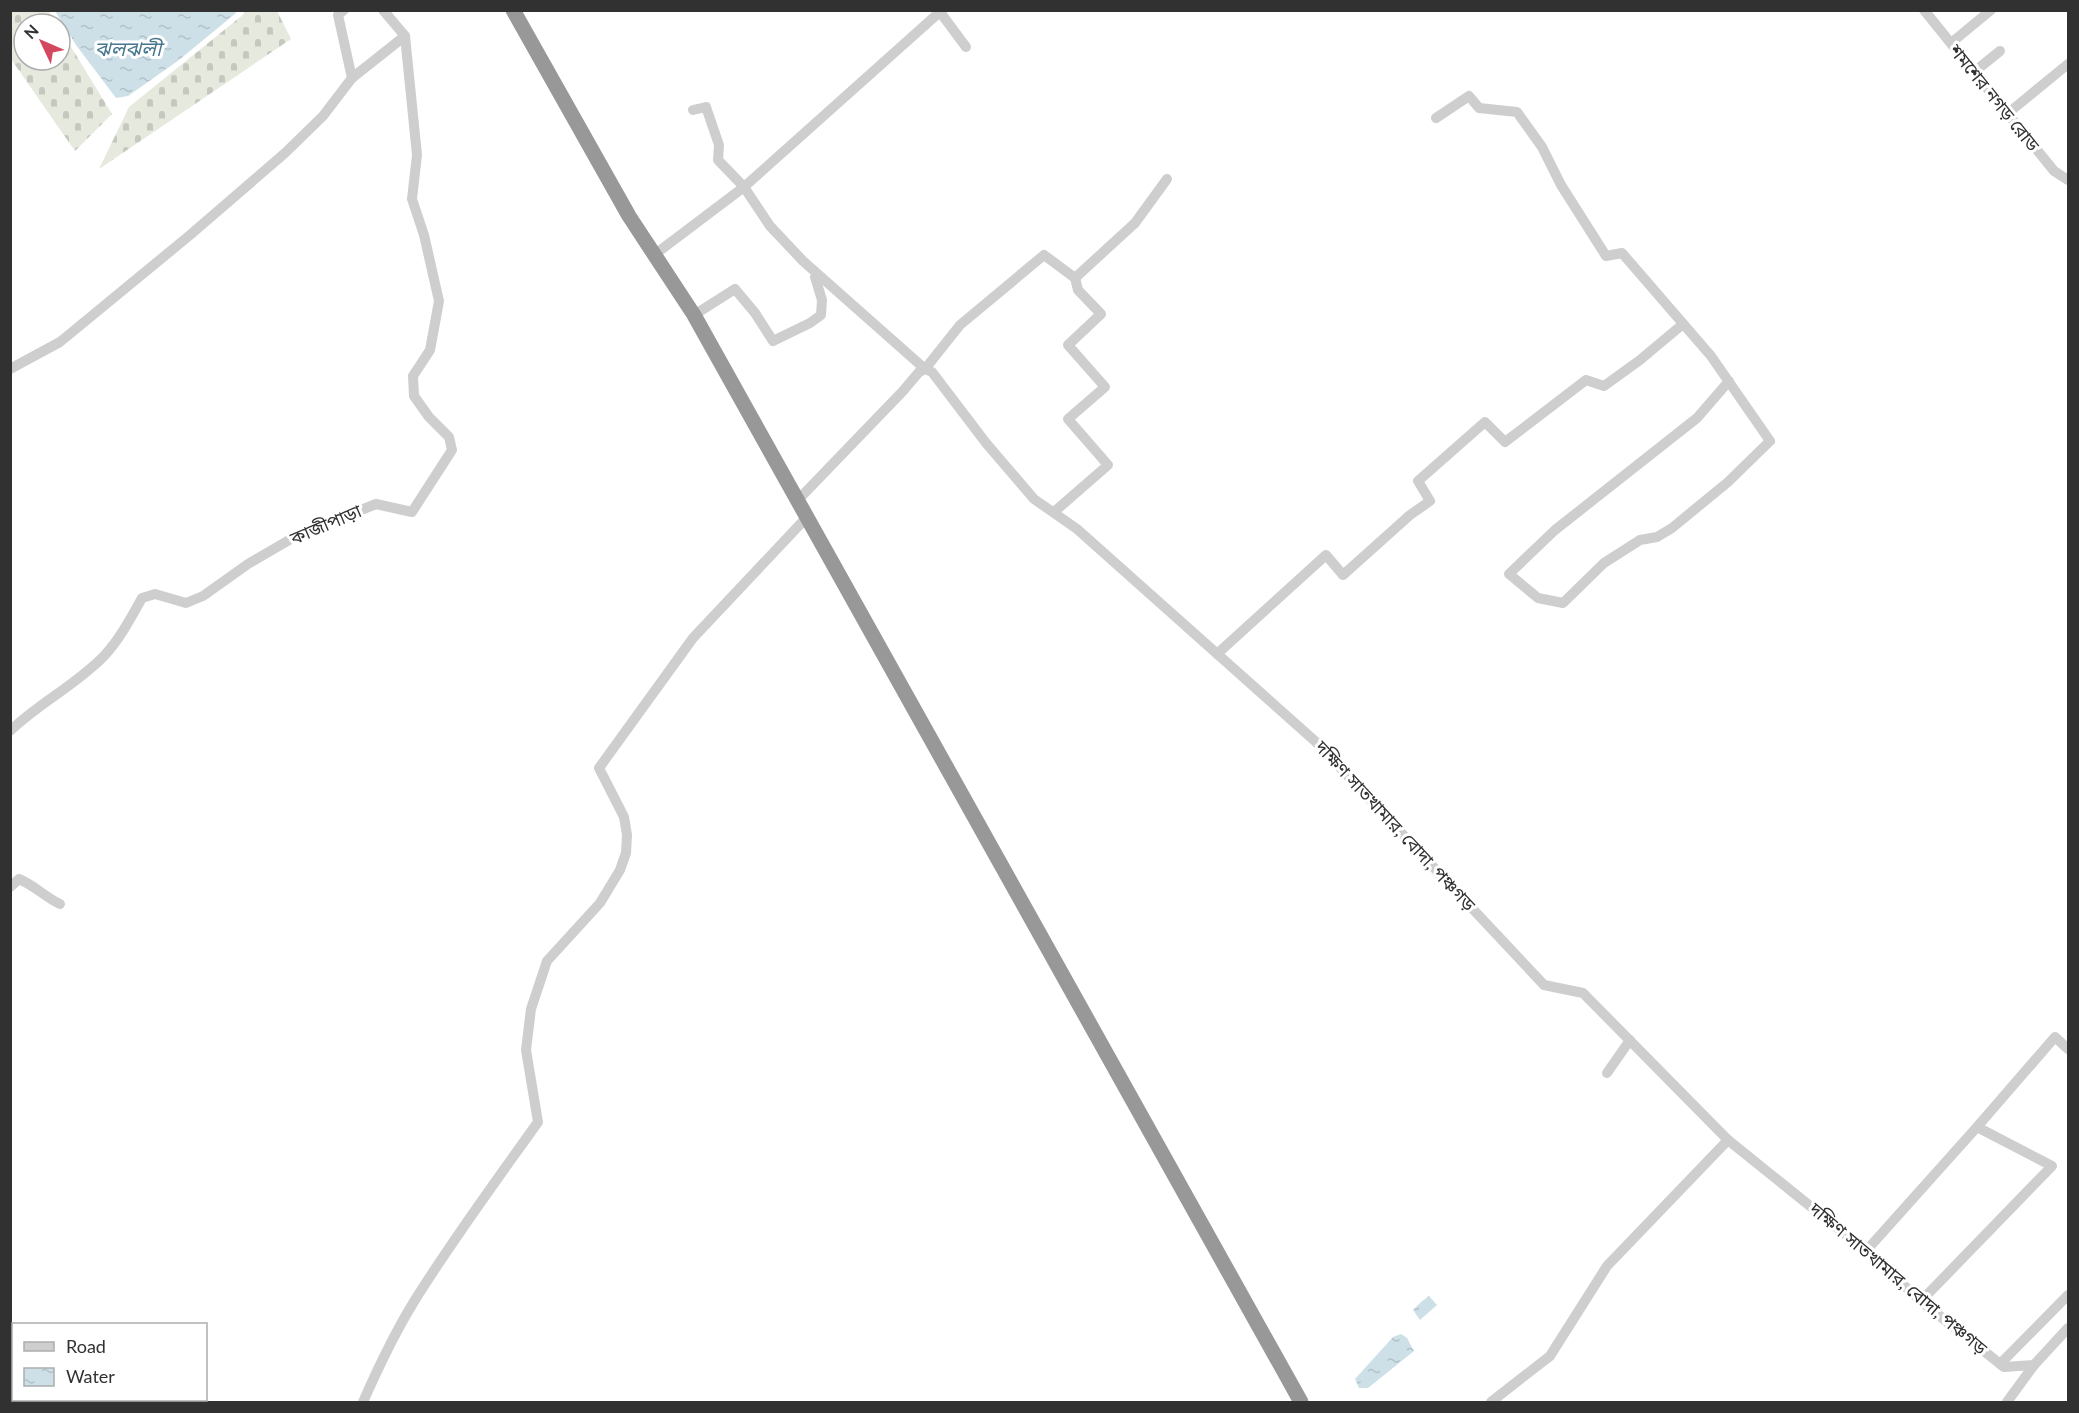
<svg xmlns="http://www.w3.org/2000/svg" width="2079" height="1413" font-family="Lato,'Noto Sans Bengali',sans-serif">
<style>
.cemetery{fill:url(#cemetery-stones)}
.water{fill:url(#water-ripples)}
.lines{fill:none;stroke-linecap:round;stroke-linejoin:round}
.minor{stroke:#cecece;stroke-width:10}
.highway{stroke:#989898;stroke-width:15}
.labels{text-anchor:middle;stroke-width:6;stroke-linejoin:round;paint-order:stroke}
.street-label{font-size:18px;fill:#313131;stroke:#fff}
.water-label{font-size:20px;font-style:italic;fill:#47778c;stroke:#fff}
</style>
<defs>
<pattern id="cemetery-stones" width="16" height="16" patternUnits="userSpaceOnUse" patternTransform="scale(1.5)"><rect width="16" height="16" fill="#e5e9de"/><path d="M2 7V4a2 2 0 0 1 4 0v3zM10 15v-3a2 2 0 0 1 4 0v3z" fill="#c5c8bf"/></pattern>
<pattern id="water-ripples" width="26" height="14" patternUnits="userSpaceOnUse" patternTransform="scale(1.5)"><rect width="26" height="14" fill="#cde0e8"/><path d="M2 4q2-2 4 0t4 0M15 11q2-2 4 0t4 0" fill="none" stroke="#b0c1c7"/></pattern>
</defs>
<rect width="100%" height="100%" fill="#fff"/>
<g class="cemetery">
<polygon points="10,11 49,11 57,24 24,24 24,60 60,60 60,29 112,114 75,151 11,59"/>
<polygon points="243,11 277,11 291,39 99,169 129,107 244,14"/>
</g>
<g class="water">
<polygon points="235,10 236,13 179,60 128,96 116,98 76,45 55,11"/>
<polygon points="1429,1296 1437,1305 1420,1320 1413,1310 1421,1302"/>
<polygon points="1401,1334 1407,1338 1414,1351 1368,1388 1359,1388 1355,1379 1393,1337"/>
</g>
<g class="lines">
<g class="minor">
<polyline points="383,10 405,36"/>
<polyline points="1924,10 2054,171 2068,180"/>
<polyline points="940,12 966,47"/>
<polyline points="1951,43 1991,10"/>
<polyline points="1974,72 2000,51"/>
<polyline points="693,110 706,107 719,145 718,160 744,187 942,10"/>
<polyline points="2007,114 2068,64"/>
<polyline points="1436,118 1469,96 1479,108 1517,112 1542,147 1561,185 1606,256 1622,253 1711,356 1770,441 1728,482 1672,528 1657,537 1640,540 1604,563 1563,603 1538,598 1509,574 1555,530 1697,418 1729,381"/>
<polyline points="654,255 744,187 770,226 803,261 925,369 960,325 1044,255 1075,278 1135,223 1167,179"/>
<polyline points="694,315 735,289 755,313 773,341 810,323 821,315 822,300 815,277"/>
<polyline points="10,369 60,342 190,235 285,153 323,116 352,78 338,15 344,10"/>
<polyline points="797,501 903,391 919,372 925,369 932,372 986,443 1034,499 1077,529 1316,742 1544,985 1583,993 1728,1140"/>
<polyline points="1054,512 1108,465 1068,419 1105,387 1068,345 1101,314 1078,290 1075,278"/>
<polyline points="1217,654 1326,555 1343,575 1410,515 1430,501 1418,481 1485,422 1505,442 1586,380 1604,386 1640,360 1683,324"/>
<path d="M10,731C39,703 76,685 104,656C119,640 131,618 142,598L155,594L186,603L203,596L248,564L296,536L376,504L412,512L452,450L449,437L429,417L414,396L413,376L430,350L439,301L424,235L412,199L417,155L405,36L352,78"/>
<path d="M10,887L19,879C34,885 45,897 60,904"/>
<polyline points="1607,1073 1630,1040"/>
<polyline points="1977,1127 2055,1037 2068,1049"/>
<polyline points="1866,1251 1977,1127 2052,1166 1921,1301"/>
<polyline points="2000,1364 2068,1295"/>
<path d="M363,1402C378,1368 395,1332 415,1300C453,1239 496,1181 538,1122L526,1050L531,1009L547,961L600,903L620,870L626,853L627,835L624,817L599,768L693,638L807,517"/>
<polyline points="1491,1402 1550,1356 1607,1266 1728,1140 1866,1251 1921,1301 2004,1367 2034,1365 2068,1328"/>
<polyline points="2007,1402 2034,1365"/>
</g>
<polyline class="highway" points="513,10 629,216 694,315 1301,1402"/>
</g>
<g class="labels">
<g class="street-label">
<text transform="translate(1994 98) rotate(51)" y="6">শমশের নগড় রোড</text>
<text transform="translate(326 525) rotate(-23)" y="6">কাজীপাড়া</text>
<text transform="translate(1395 826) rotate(47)" y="6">দক্ষিণ সাতখামার, বোদা, পঞ্চগড়</text>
<text transform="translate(1898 1279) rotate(40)" y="6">দক্ষিণ সাতখামার, বোদা, পঞ্চগড়</text>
</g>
<g class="water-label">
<text x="128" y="56">ঝলঝলী</text>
</g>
</g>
<rect width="2079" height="1413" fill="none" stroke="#313131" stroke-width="24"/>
<rect x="12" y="1323" width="195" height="78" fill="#ffffff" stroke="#adadad" stroke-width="1.5"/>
<rect x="24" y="1342" width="30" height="9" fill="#cecece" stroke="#adadad" stroke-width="1.5"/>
<text x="66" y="1353" font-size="18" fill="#313131">Road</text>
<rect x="24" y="1368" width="30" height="18" fill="url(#water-ripples)" stroke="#adadad" stroke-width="1.5"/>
<text x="66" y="1383" font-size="18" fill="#313131">Water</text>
<g transform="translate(42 42) rotate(314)"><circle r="28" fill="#ffffff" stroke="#adadad" stroke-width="1.5"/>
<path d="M0-4.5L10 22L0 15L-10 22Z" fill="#d4485f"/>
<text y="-9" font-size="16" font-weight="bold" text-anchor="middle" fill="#313131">N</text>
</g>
</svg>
